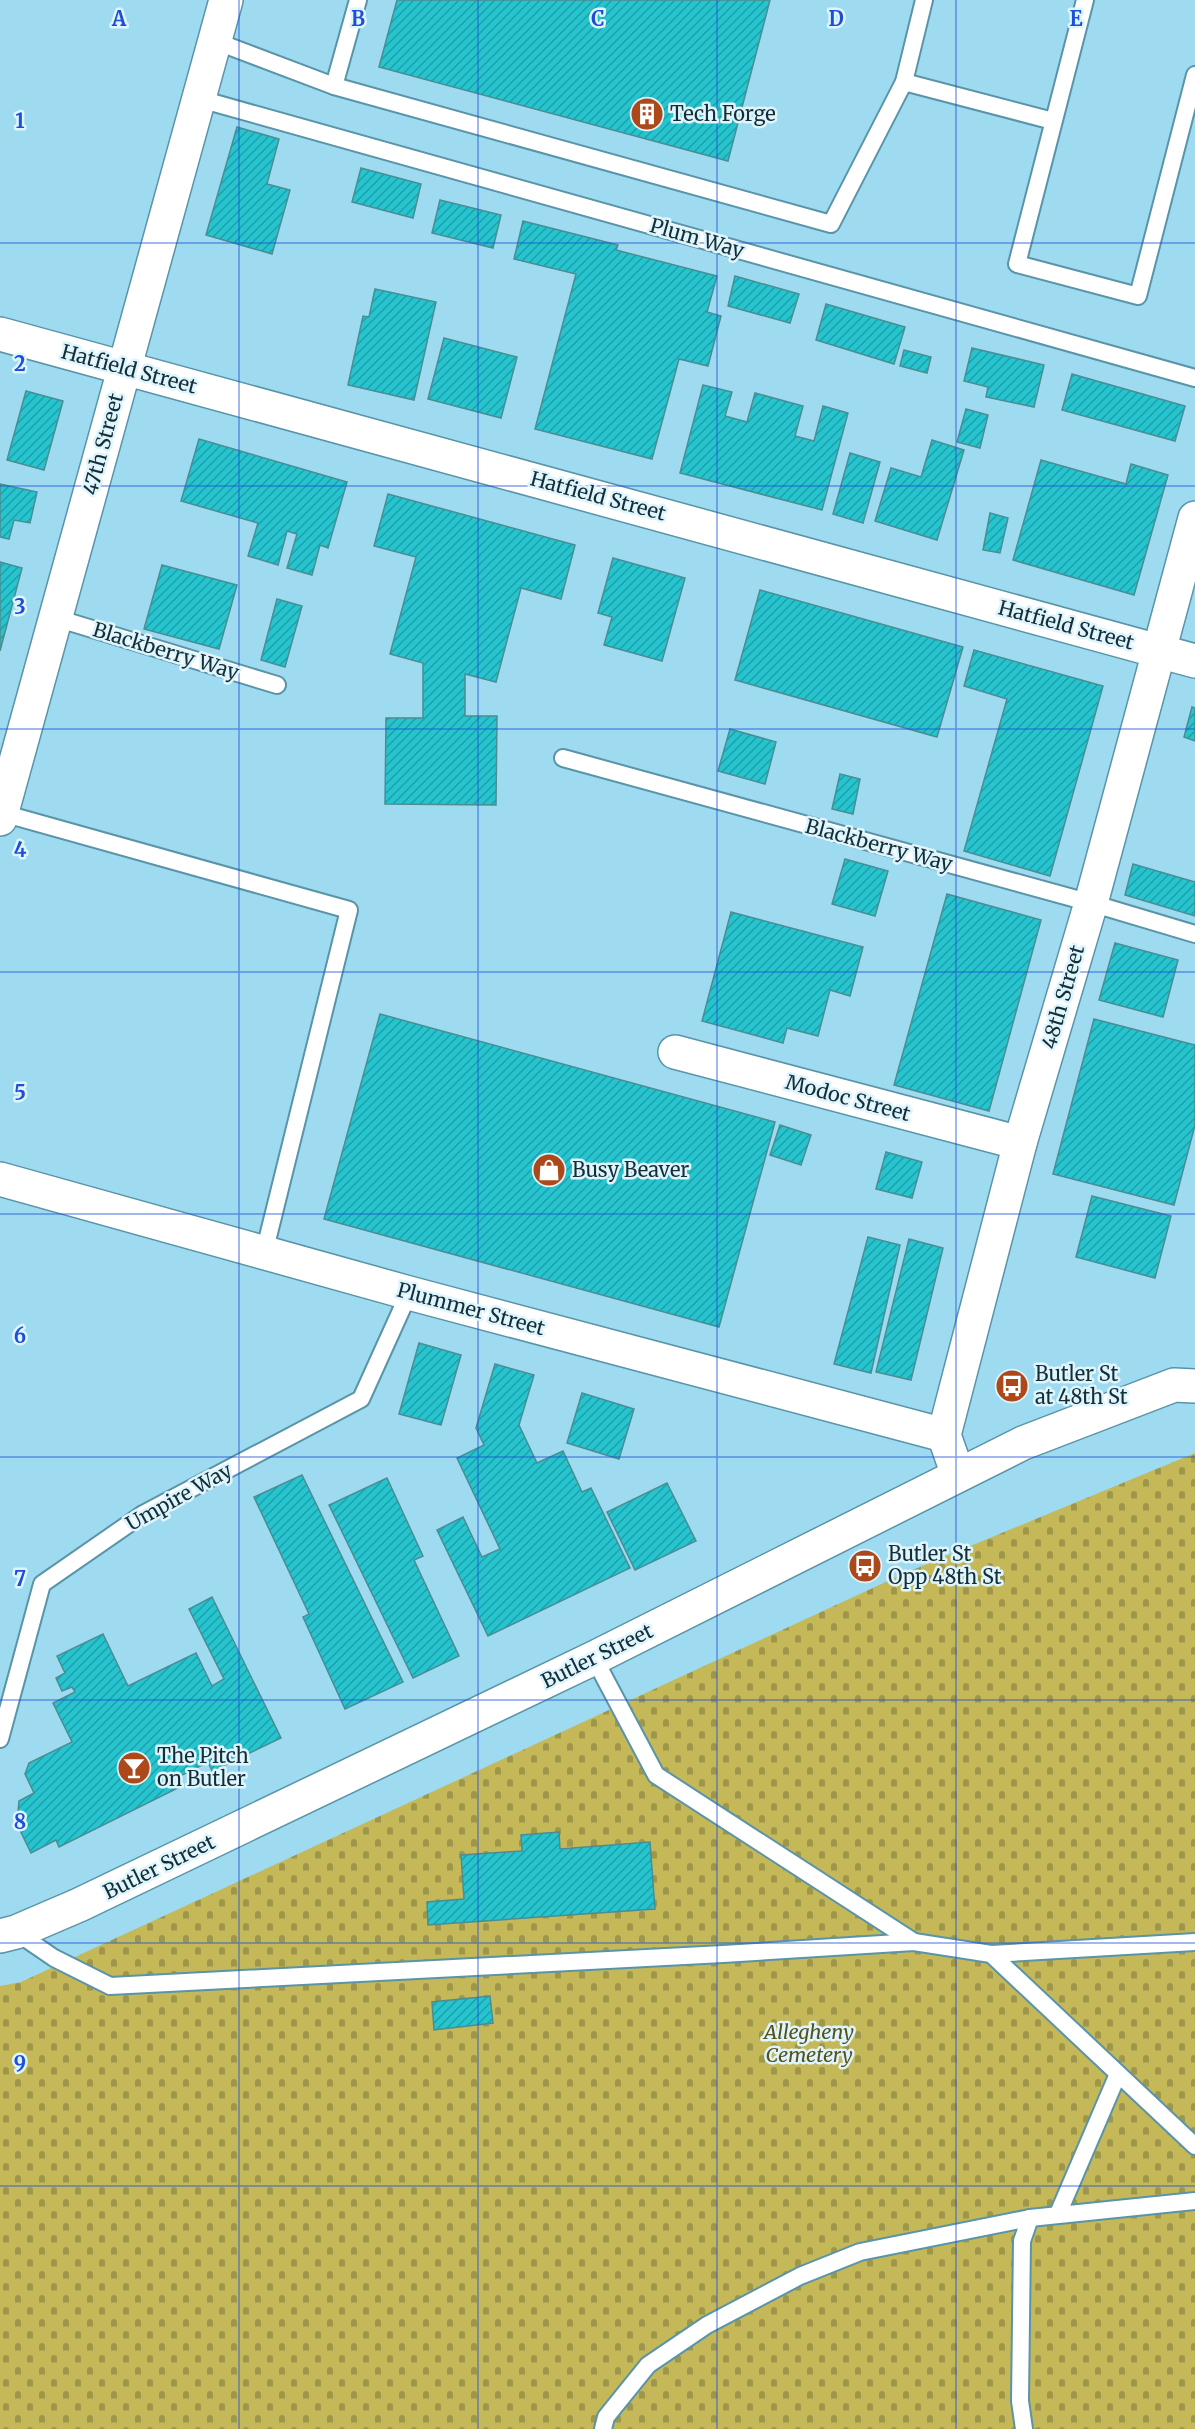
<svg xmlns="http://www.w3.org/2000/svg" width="1195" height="2429" font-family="Merriweather,serif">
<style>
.cemetery{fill:url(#cemetery-stones)}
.building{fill:url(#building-hatch);stroke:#4a8d92;stroke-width:1.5}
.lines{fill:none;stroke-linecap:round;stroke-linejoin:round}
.service-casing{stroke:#5994a8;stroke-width:20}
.minor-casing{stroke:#5994a8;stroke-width:36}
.secondary-casing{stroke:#5994a8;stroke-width:36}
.service{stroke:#fff;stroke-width:16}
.minor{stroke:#fff;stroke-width:33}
.secondary{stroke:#fff;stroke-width:33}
.grid{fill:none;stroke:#1d4ed8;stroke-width:1.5;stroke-opacity:0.55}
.labels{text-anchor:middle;stroke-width:5;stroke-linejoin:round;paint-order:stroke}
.poi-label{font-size:20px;fill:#152e36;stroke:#def5fe;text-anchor:start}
.street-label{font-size:20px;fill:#152e36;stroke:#def5fe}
.park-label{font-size:20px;font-style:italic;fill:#56501a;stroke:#def5fe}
.grid-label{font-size:20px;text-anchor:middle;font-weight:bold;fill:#1d4ed8;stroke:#def5fe;stroke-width:5;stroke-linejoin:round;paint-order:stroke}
</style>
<defs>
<pattern id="cemetery-stones" width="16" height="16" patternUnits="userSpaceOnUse" patternTransform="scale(1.5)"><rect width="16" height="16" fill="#c4b859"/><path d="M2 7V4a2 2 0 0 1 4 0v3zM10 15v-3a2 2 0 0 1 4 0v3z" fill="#9e964a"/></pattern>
<pattern id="building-hatch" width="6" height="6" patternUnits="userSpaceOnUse" patternTransform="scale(1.5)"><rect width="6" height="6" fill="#25c4cf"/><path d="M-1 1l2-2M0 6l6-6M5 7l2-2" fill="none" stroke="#1fa0a9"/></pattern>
</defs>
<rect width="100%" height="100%" fill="#9edbf0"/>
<polygon class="cemetery" points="1195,1453 1195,2429 0,2429 0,1986 21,1982 903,1574"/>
<g class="building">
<polygon points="397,0 770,0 728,161 379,67"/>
<polygon points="237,127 279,139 267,184 290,190 272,254 206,235"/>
<polygon points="361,168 421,184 413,218 352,202"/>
<polygon points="440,200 501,215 493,248 432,233"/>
<polygon points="523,221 618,245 616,250 717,276 707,312 721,316 708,366 679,359 652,459 535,429 576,274 514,259"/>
<polygon points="735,276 799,294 790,323 728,306"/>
<polygon points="375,289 436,302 414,400 348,385 363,316 369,317"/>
<polygon points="826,304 905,327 894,364 816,340"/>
<polygon points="444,338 517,357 501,418 428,399"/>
<polygon points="972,348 1044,365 1034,407 986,397 988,387 964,381"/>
<polygon points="904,350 931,357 927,373 900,366"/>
<polygon points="1072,374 1185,406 1175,441 1062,410"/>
<polygon points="703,385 732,392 725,416 747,422 755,393 803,406 795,436 814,441 823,406 848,413 822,510 680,473"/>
<polygon points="26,391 63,401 44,470 7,460"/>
<polygon points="966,409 988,415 980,448 957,442"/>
<polygon points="199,439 347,482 328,548 320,545 312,575 287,568 297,534 287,531 278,565 248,556 258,523 181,501"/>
<polygon points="932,440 964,450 937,540 875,521 891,468 921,477"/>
<polygon points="850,453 880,462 863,523 833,514"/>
<polygon points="1041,460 1126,484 1131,464 1168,475 1134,595 1013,560"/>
<polygon points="0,484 37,492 30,523 14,520 9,539 0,537"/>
<polygon points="388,494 575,545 561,599 521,588 496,682 465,674 465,716 497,716 496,805 385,804 386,718 423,718 423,663 390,654 416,557 374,546"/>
<polygon points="990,513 1008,518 1000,553 983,550"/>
<polygon points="613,558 685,578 662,661 604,645 612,617 598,613"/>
<polygon points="0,562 22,568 0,651"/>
<polygon points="162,565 237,585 219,649 144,629"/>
<polygon points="760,590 963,647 937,737 735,680"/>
<polygon points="277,599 302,606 285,667 261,660"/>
<polygon points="974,650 1103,686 1050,876 964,851 1007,699 964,686"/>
<polygon points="1192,707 1195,708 1195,741 1184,737"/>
<polygon points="730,729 776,742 765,784 718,771"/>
<polygon points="840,774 860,779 853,814 832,809"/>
<polygon points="845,859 888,871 875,916 832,904"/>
<polygon points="1133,864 1195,882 1195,916 1125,895"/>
<polygon points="947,894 1041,920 989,1111 894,1085"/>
<polygon points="731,912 863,947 850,996 830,990 818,1036 787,1028 783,1043 702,1021"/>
<polygon points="1115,943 1178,960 1163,1017 1099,1000"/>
<polygon points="380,1014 775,1122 719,1327 324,1219"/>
<polygon points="1094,1019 1195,1045 1195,1125 1174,1205 1053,1174"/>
<polygon points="780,1125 811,1135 801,1165 770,1155"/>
<polygon points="886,1152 922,1162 912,1198 876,1189"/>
<polygon points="1092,1196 1171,1216 1155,1278 1076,1257"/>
<polygon points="868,1237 900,1245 871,1373 834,1364"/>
<polygon points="909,1239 943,1248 911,1380 876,1372"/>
<polygon points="419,1343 461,1355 441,1425 399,1414"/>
<polygon points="495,1364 534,1375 519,1425 537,1463 563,1451 582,1492 591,1488 630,1568 488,1636 437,1530 463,1517 482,1557 500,1549 457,1458 484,1445 476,1428"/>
<polygon points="582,1393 634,1409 619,1459 567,1443"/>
<polygon points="302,1475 403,1682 345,1709 303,1617 309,1614 254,1497"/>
<polygon points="387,1478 423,1556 414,1560 459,1656 413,1678 329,1505"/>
<polygon points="667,1483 696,1541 635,1570 607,1512"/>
<polygon points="212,1597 281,1738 212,1771 208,1762 176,1778 180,1787 59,1847 56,1840 31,1853 17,1824 19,1801 34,1793 25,1774 29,1763 72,1742 53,1703 75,1692 72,1687 62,1691 56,1678 65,1673 57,1656 103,1634 128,1686 196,1653 212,1686 224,1679 189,1609"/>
<polygon points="559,1832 560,1849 650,1842 655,1909 428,1925 427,1902 464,1899 461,1855 522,1851 521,1835"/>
<polygon points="490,1996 493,2023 434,2030 432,2002"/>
</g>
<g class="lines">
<defs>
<g id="service">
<polyline points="1085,0 1017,264 1138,296 1195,75"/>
<polyline points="215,41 334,86 831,224 904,82 924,0"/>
<polyline points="904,82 1053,121"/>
<polyline points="334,86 358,0"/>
<polyline points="200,99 1195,378"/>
<polyline points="56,618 277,685"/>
<polyline points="563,758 1091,903 1195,934"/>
<polyline points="2,813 349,910 264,1253"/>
<polyline points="594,1658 656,1775 914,1942"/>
<polyline points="0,1739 42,1584 143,1514 361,1399 409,1293"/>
<polyline points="16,1932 54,1958 110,1986 723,1954 914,1942 991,1954 1195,1942"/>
<polyline points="991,1954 1195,2146"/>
<polyline points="1058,2214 1118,2074"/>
<polyline points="603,2429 606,2417 648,2365 707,2325 800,2276 860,2252 1030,2218"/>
<polyline points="1024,2429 1020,2401 1022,2241 1030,2218 1195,2201"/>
</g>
<g id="minor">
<polyline points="0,334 1195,661"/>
<polyline points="0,819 226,0"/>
<polyline points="675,1052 1020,1143"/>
<polyline points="0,1179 409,1293 944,1435"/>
<polyline points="958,1475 944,1435 1020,1143 1091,903 1195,518"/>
</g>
<polyline id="secondary" points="0,1936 16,1932 79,1905 594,1658 1023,1443 1174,1385 1195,1386"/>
</defs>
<use href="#service" class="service-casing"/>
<use href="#minor" class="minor-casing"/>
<use href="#secondary" class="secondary-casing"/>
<use href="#service" class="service"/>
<use href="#minor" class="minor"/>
<use href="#secondary" class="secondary"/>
</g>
<path class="grid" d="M239,0V2429M478,0V2429M717,0V2429M956,0V2429M0,243H1195M0,486H1195M0,729H1195M0,972H1195M0,1214H1195M0,1457H1195M0,1700H1195M0,1943H1195M0,2186H1195"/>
<defs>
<symbol id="building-disc" viewBox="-11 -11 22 22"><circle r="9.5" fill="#ad481a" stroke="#def5fe"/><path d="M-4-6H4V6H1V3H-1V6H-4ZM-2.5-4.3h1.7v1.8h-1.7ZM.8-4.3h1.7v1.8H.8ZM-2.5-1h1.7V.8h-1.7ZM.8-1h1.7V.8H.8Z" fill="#fff"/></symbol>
<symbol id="shop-disc" viewBox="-11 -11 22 22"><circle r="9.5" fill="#ad481a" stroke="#def5fe"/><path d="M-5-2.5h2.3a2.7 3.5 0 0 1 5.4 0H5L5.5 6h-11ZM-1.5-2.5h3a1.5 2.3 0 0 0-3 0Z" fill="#fff"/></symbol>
<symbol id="bus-disc" viewBox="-11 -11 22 22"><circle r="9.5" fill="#ad481a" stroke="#def5fe"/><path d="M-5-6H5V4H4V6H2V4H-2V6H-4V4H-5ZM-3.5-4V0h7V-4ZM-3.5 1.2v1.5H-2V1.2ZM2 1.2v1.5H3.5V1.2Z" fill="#fff"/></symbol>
<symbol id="bar-disc" viewBox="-11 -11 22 22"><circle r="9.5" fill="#ad481a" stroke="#def5fe"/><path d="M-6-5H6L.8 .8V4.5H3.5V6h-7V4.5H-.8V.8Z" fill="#fff"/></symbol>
</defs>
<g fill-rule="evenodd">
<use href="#building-disc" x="628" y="95" width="38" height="38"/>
<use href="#shop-disc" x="530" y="1151" width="38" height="38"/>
<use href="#bus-disc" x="993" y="1367" width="38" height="38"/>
<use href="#bus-disc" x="846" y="1547" width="38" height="38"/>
<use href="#bar-disc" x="115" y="1749" width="38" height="38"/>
</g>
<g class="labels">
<g class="poi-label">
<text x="670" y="121">Tech Forge</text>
<text x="572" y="1177">Busy Beaver</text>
<text x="1035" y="1381">Butler St<tspan x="1035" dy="23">at 48th St</tspan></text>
<text x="888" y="1561">Butler St<tspan x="888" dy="23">Opp 48th St</tspan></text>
<text x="157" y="1763">The Pitch<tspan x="157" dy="23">on Butler</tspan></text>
</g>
<g class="street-label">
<text transform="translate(697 238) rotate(16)" y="7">Plum Way</text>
<text transform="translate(129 369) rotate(15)" y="7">Hatfield Street</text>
<text transform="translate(103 444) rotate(-75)" y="7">47th Street</text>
<text transform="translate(598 496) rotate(15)" y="7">Hatfield Street</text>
<text transform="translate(1066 625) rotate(15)" y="7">Hatfield Street</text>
<text transform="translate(166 651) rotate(17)" y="7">Blackberry Way</text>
<text transform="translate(879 845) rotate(15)" y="7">Blackberry Way</text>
<text transform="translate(1063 997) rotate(-74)" y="7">48th Street</text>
<text transform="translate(848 1098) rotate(15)" y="7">Modoc Street</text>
<text transform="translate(471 1309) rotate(15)" y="7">Plummer Street</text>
<text transform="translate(179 1497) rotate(-29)" y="7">Umpire Way</text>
<text transform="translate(597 1656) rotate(-26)" y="7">Butler Street</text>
<text transform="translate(159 1867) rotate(-26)" y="7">Butler Street</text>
</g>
<g class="park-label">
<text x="809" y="2039">Allegheny<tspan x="809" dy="23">Cemetery</tspan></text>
</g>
</g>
<g class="grid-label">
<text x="119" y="26">A</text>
<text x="358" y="26">B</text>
<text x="598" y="26">C</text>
<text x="836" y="26">D</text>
<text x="1076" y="26">E</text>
<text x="20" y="128">1</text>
<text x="20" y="371">2</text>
<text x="20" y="614">3</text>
<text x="20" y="857">4</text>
<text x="20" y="1100">5</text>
<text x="20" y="1343">6</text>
<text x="20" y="1586">7</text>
<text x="20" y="1829">8</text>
<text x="20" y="2071">9</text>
</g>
</svg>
